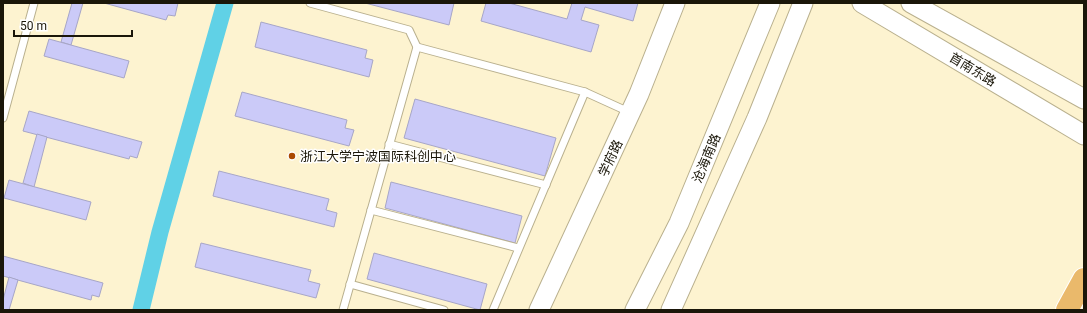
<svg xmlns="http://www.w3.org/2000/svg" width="1087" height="313" font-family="Roboto,'Noto Sans SC',sans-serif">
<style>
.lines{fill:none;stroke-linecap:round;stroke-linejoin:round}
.canal{stroke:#60d1e6;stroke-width:17}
.building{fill:#cbcaf8;stroke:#a7a6c7}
.lane-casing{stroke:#b9b08e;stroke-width:9}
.secondary-casing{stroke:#b9b08e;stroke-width:21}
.highway-casing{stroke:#fff;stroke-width:24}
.lane{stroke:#fff;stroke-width:7}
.secondary{stroke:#fff;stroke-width:19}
.highway{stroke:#eab96b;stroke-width:22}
.poi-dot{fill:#aa4902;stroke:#fff;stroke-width:1.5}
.labels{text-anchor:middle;stroke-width:3;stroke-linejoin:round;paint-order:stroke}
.street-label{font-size:13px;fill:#1a1609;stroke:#fff}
.poi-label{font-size:13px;fill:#1a1609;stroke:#fff;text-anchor:start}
</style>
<rect width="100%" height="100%" fill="#fdf3d0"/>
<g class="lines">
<polyline class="canal" points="141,310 160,232 225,3"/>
</g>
<g class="building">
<polygon points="72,3 83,3 71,45 61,42"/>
<polygon points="104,3 178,3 175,16 168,15 166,20"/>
<polygon points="365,3 454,3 449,25"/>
<polygon points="486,3 509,3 567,19 572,3 638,3 633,21 585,7 581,20 599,25 591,52 481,21"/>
<polygon points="261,22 367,50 365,58 373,60 369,77 255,47"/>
<polygon points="49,39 129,61 124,78 44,56"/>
<polygon points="242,92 347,120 345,128 354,130 349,146 235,116"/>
<polygon points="415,99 556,138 545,176 404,138"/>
<polygon points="29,111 142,142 137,158 130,156 129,159 23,131"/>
<polygon points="37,134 47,137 34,187 23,183"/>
<polygon points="219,171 329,199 326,210 337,213 334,227 213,196"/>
<polygon points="9,180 91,202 86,220 4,198"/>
<polygon points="391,182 522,216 515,243 385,208"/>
<polygon points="201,243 311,270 308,281 320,284 316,298 195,267"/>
<polygon points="374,253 487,284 480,310 367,279"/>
<polygon points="3,256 103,283 99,297 92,295 91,300 3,276"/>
<polygon points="9,277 18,280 9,310 3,310 3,300"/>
</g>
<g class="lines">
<defs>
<g id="lane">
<polyline points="310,3 409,30 417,47"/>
<polyline points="3,118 34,3"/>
<polyline points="389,144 546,185"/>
<polyline points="371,210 518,248"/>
<polyline points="350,284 444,310"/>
<polyline points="343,310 417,47 585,92 629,112"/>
<polyline points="493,310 585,92"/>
</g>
<g id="secondary">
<polyline points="862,3 1084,135"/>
<polyline points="911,3 1084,99"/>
<polyline points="539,310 639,94 675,3"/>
<polyline points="635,310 679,223 770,3"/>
<polyline points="671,310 757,118 803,3"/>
</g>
<polyline id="highway" points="1067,310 1084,279"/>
</defs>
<use href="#lane" class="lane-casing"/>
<use href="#secondary" class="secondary-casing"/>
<use href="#highway" class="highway-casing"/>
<use href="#lane" class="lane"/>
<use href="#secondary" class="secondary"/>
<use href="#highway" class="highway"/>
</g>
<circle class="poi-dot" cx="292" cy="156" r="4"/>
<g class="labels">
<g class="street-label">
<text transform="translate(973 69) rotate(31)" y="5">首南东路</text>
<text transform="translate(610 158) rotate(-65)" y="5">学府路</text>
<text transform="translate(706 158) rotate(-67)" y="5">沧海南路</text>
</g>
<g class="poi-label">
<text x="300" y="161">浙江大学宁波国际科创中心</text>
</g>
</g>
<rect width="1087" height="313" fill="none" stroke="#1a1609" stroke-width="8"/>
<path d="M14 30v6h118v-6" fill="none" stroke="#1a1609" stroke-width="2"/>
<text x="20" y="30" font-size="12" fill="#1a1609" stroke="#ffffff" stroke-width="3" paint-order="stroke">50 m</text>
</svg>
